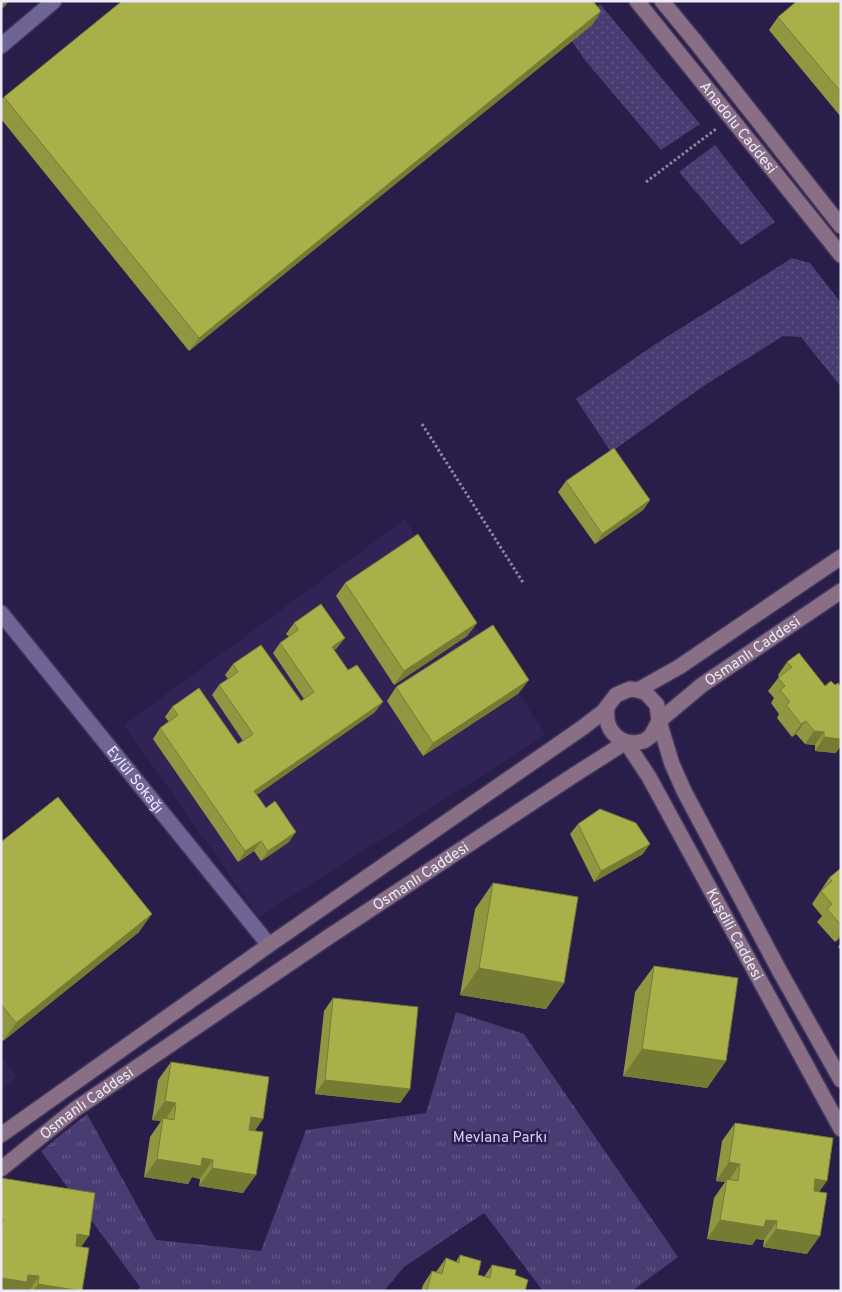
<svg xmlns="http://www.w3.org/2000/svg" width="842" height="1292" font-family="Overpass,sans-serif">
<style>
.built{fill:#312355}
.grass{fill:url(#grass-dots)}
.park{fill:url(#park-tufts)}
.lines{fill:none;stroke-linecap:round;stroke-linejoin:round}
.street-casing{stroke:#43375b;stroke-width:18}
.secondary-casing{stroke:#43375b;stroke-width:18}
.path{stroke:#8d87a4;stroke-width:3;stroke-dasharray:2.5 2.5;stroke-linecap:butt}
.street{stroke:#6e6496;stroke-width:15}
.secondary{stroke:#896f86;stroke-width:15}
.wall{fill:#919740}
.shaded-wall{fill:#767b34}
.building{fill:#a9b04a;stroke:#767b34}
.labels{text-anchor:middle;stroke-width:5;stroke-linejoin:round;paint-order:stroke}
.street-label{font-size:15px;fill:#eceafb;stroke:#291e49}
.park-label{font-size:15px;fill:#d5cefb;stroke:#291e49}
</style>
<defs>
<pattern id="grass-dots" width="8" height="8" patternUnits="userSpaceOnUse" patternTransform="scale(1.25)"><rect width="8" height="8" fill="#493c72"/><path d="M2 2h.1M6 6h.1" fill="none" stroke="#635887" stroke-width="1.8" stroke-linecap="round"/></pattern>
<pattern id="park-tufts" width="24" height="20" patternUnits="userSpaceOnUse" patternTransform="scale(1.25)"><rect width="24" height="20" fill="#493c72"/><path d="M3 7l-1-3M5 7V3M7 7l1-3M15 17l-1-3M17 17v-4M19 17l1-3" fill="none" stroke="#635887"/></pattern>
</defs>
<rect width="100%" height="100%" fill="#291e49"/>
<g class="built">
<polygon points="405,519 546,735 259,917 124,725"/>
<polygon points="1,1056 17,1077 1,1090"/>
</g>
<g class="grass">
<polygon points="600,4 700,124 661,150 584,59 572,41 592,25 585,16"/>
<polygon points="715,145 775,222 741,245 679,172"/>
<polygon points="792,258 810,263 841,303 841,387 801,337 783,336 705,385 611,452 576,399 654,345"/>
</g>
<polygon class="park" points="456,1012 524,1034 678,1257 632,1291 543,1291 484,1213 404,1267 384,1291 137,1291 140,1287 41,1151 87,1114 156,1240 261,1251 306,1130 426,1113"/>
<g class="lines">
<defs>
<g id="street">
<polyline points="1,46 54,1"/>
<path id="s1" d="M1,613L269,945"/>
</g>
<g id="secondary">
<path id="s2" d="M637,1L841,255"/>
<polyline points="662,1 695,41 841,226"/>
<polyline points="638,690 646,693 657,705 659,721 672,764 684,791 779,970 841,1080"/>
<path d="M607,708C605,724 611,736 626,742"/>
<path id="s3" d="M626,742L649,777L841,1129"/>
<polyline points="1,1135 269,945 582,728 603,712 616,695 630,689 638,690 679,667 841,557"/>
<path id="s4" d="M1,1169L74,1110L330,936L574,775L626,742L635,743L644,741L651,736L659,721L702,685L841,591"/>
</g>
</defs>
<use href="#street" class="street-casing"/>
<use href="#secondary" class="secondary-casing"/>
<g class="path">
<polyline points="646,182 716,129"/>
<polyline points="422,424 524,584"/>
</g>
<use href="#street" class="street"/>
<use href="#secondary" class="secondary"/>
</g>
<g class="wall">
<polygon points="841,1 841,117 769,30 778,17"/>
<polygon points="601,11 592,25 189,351 1,119 1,100 4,97"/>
<polygon points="566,481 650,500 643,510 595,544 558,492"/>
<polygon points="345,583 477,623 467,636 394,685 336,596"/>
<polygon points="294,623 337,648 334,650 375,712 256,795 289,842 261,861 254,851 238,862 153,739 160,728 169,722 165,717 172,707 238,744 243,741 212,695 219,685 228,679 225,675 233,664 301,701 304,699 273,653 280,643 289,637 286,634"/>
<polygon points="799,653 836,753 815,751 815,745 805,744 796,734 792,737 777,718 779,714 771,703 774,698 768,691 779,677 778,675 787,662"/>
<polygon points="396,687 519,693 423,756 387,701"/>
<polygon points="578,824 643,854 594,882 570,834"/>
<polygon points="1,842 139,932 3,1041 1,1038"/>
<polygon points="841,868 841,937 835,942 817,922 822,916 812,904 829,878"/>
<polygon points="493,883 564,983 546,1009 460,995 475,909"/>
<polygon points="841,943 841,950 838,947"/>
<polygon points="654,966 726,1061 707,1088 623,1076 635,992"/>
<polygon points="333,998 410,1089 400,1103 315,1094 324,1011"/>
<polygon points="171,1062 255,1131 243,1193 199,1186 200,1179 192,1177 188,1184 144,1177 150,1137 161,1121 152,1120 158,1080"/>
<polygon points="735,1123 819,1192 807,1254 763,1247 764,1240 756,1239 752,1245 707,1239 714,1198 725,1182 716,1181 722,1141"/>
<polygon points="1,1178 81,1247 82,1291 1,1291"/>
<polygon points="460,1255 478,1275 484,1277 492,1265 515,1275 525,1291 421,1291 423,1285 432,1271 436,1272 446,1258 456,1262"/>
</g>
<g class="shaded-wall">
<polygon points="6,1 9,1 5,6 1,10 1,6"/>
<polygon points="601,11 592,25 189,351 199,338"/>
<polygon points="650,500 643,510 595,544 602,534"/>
<polygon points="477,623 467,636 394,685 404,671"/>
<polygon points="345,638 337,648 324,657 332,647"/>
<polygon points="529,680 519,693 423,756 433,743"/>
<polygon points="383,702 375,712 247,802 254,791"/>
<polygon points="806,721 796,734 792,737 801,724"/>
<polygon points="814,731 824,732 815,745 805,744"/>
<polygon points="824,737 841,737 841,746 836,753 815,751"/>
<polygon points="296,832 289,842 261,861 268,851"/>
<polygon points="261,841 254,851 238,862 245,851"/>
<polygon points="650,844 643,854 594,882 601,871"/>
<polygon points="152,914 139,932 3,1041 16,1023"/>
<polygon points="841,933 841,937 835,942"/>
<polygon points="479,968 564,983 546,1009 460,995"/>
<polygon points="642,1049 726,1061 707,1088 623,1076"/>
<polygon points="325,1080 410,1089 400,1103 315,1094"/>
<polygon points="165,1101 176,1103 164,1122 163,1118 161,1121 152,1120"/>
<polygon points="251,1117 263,1119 250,1138 238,1136"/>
<polygon points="202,1158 213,1160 200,1179 192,1177 188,1184 144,1177 157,1159"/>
<polygon points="729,1162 740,1164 727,1183 727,1179 725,1182 716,1181"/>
<polygon points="212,1168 256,1175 243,1193 199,1186"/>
<polygon points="815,1179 827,1181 814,1199 802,1197"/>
<polygon points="720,1220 766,1220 777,1221 764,1240 756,1239 752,1245 707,1239"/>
<polygon points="776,1229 820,1236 807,1254 763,1247"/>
<polygon points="77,1234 89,1236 76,1254 65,1252"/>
<polygon points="28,1275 39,1276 29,1291 1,1291 1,1278"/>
<polygon points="38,1284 82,1291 33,1291"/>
</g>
<g class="building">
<polygon points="1,1 6,1 1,6"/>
<polygon points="122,1 593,1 601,11 199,338 4,97"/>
<polygon points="797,1 841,1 841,92 778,17"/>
<polygon points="614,448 650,500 602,534 566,481"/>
<polygon points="418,534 477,623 404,671 345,583"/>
<polygon points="321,604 345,638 332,647 348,670 357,665 383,702 254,791 266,808 275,801 296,832 268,851 261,841 245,851 160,728 178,715 172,707 199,688 238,744 253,734 219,685 238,672 233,664 261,645 301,701 314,692 280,643 298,630 294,623"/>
<polygon points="493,625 529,680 433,743 396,687"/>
<polygon points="799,653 825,686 831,681 835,685 838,683 841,687 841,739 824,737 824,732 814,731 806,721 801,724 786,705 790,702 780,690 785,686 778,678 792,667 787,662"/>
<polygon points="58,797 152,914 16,1023 1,1004 1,842"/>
<polygon points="600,809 636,823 650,844 601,871 578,824"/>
<polygon points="841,868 841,925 827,909 832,904 821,891 832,881 829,878"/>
<polygon points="493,883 578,897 564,983 479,968"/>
<polygon points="654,966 738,978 726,1061 642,1049"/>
<polygon points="333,998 418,1007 410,1089 325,1080"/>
<polygon points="171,1062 269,1077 263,1119 251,1117 249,1130 263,1132 256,1175 212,1168 213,1160 202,1158 201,1166 157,1159 163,1118 174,1120 176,1103 165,1101"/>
<polygon points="735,1123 833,1138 827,1181 815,1179 814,1191 827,1193 820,1236 776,1229 777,1221 766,1220 764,1227 720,1220 727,1179 738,1181 740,1164 729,1162"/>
<polygon points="1,1178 95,1193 89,1236 77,1234 76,1246 89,1248 82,1291 38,1284 39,1276 28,1275 27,1282 1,1278 1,1229 3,1219 1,1219"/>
<polygon points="460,1255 481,1261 478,1275 490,1278 492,1265 516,1270 515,1275 528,1280 525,1291 427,1291 432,1271 442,1274 446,1258 459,1263"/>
</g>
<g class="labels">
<g class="street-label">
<text dy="5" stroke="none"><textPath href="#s2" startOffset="162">Anadolu Caddesi</textPath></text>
<text dy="5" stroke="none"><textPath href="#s4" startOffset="918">Osmanlı Caddesi</textPath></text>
<text dy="5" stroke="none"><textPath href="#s1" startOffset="214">Eylül Sokağı</textPath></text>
<text dy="5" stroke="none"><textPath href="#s4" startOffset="512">Osmanlı Caddesi</textPath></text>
<text dy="5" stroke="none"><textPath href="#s3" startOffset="221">Kuşdili Caddesi</textPath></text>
<text dy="5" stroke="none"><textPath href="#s4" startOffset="108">Osmanlı Caddesi</textPath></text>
</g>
<g class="park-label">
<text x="500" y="1142">Mevlana Parkı</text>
</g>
</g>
<rect width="842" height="1292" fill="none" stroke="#eceafb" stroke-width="5"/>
</svg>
